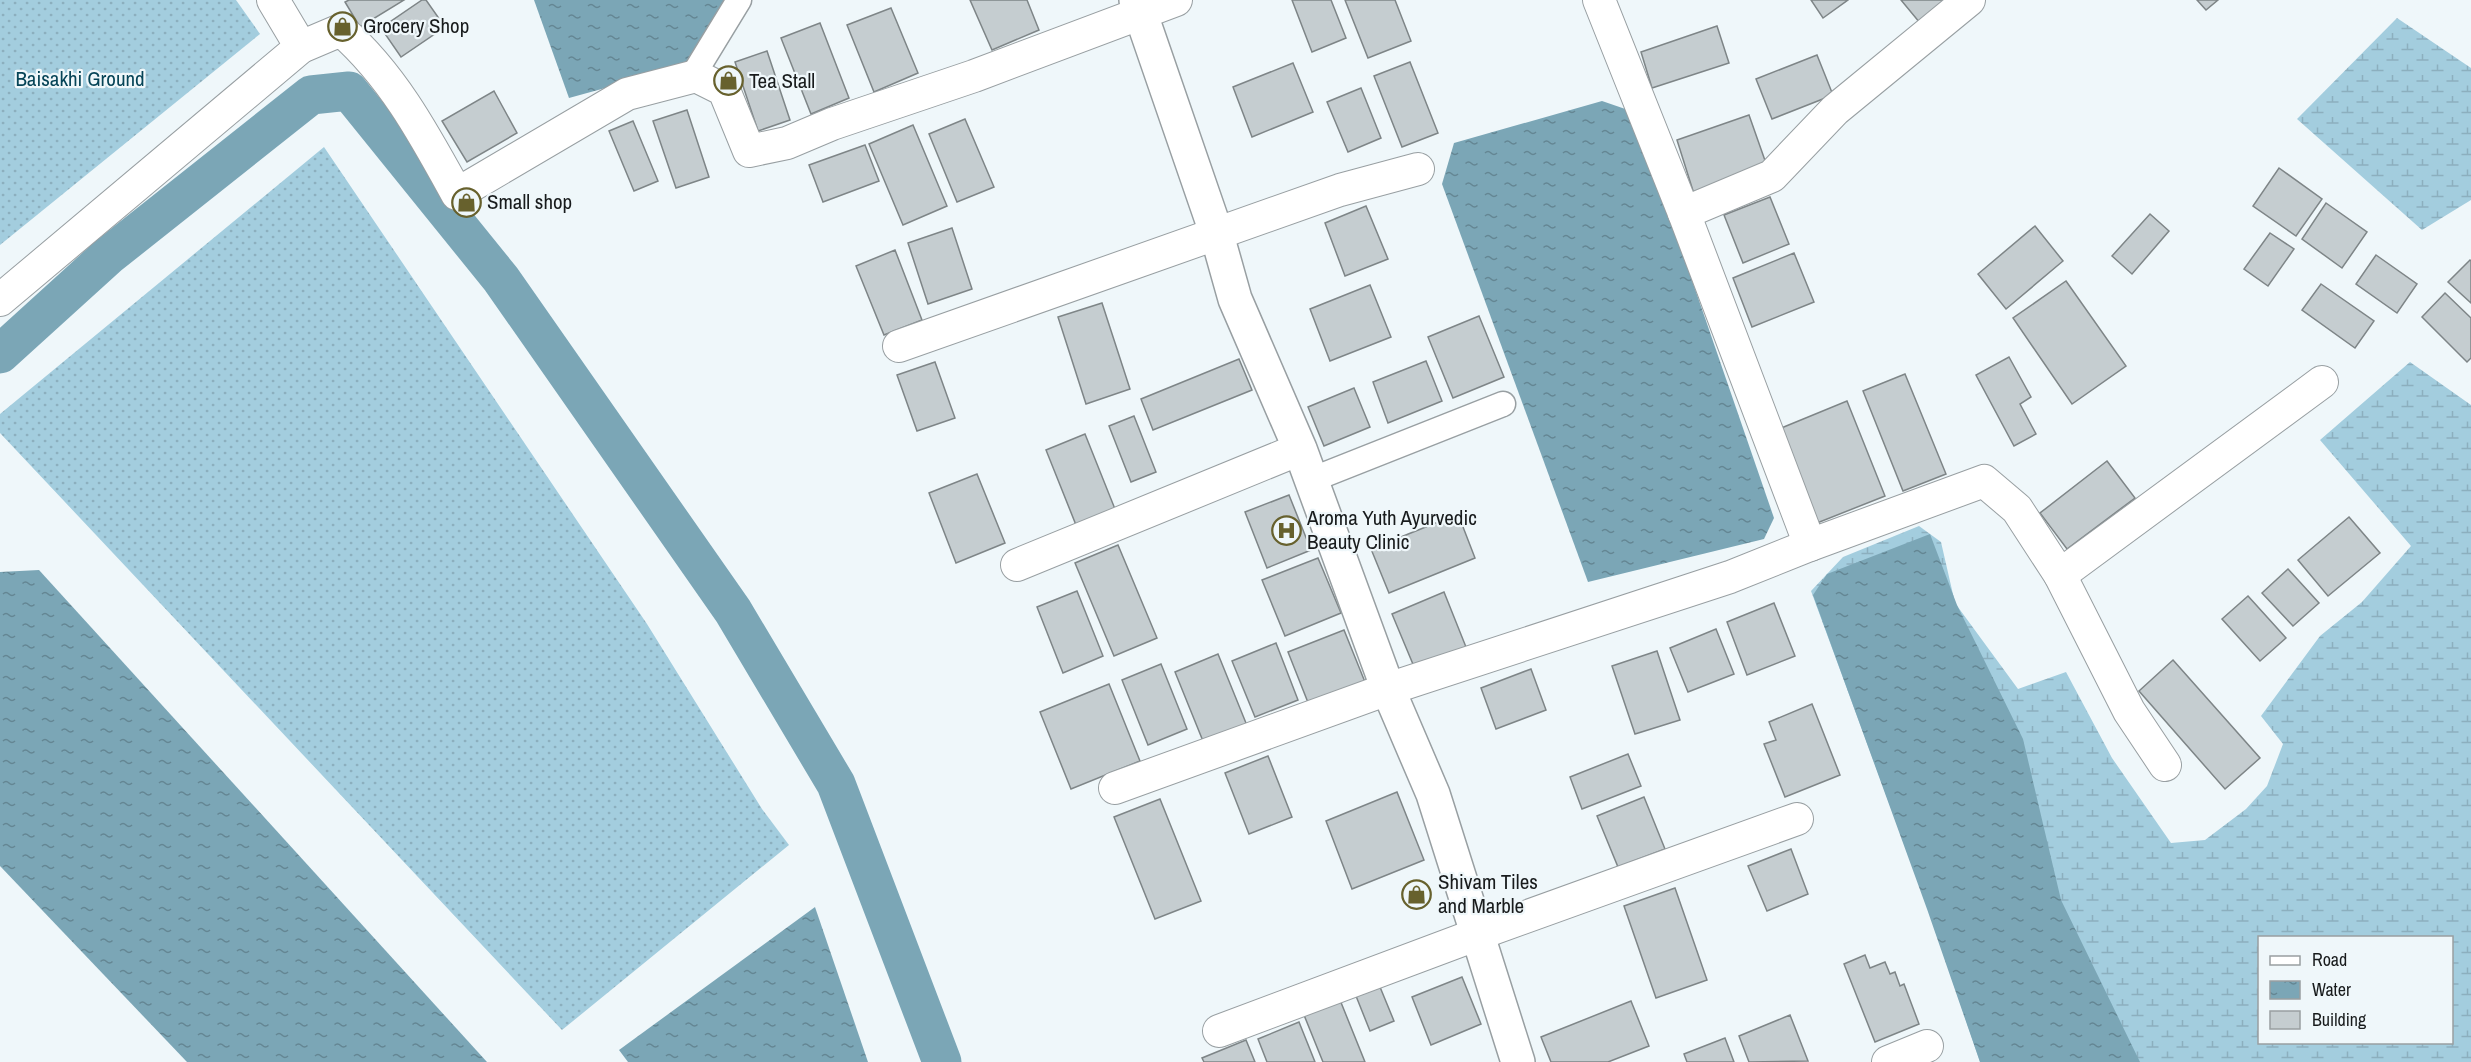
<svg xmlns="http://www.w3.org/2000/svg" width="2471" height="1062" font-family="'Archivo Narrow',sans-serif">
<style>
.grass{fill:url(#grass-dots)}
.wetland{fill:url(#wetland-marsh);fill-rule:evenodd}
.water{fill:url(#water-ripples)}
.lines{fill:none;stroke-linecap:round;stroke-linejoin:round}
.canal{stroke:#7ba6b6;stroke-width:39}
.building{fill:#c5cdd0;stroke:#7e8587;stroke-width:1.5}
.pedestrian-casing{stroke:#989fa2;stroke-width:27}
.minor-casing{stroke:#989fa2;stroke-width:34}
.tertiary-casing{stroke:#989fa2;stroke-width:36}
.pedestrian{stroke:#fff;stroke-width:24}
.minor{stroke:#fff;stroke-width:32}
.tertiary{stroke:#fff;stroke-width:33}
.labels{text-anchor:middle;stroke-width:4.5;stroke-linejoin:round;paint-order:stroke}
.poi-label{font-size:21px;fill:#181b1c;stroke:#eff7fa;text-anchor:start}
.park-label{font-size:21px;fill:#064457;stroke:#eff7fa}
</style>
<defs>
<pattern id="grass-dots" width="8" height="8" patternUnits="userSpaceOnUse" patternTransform="scale(1.5)"><rect width="8" height="8" fill="#a3cdde"/><path d="M2 2h.1M6 6h.1" fill="none" stroke="#8cafbe" stroke-width="1.8" stroke-linecap="round"/></pattern>
<pattern id="wetland-marsh" width="20" height="14" patternUnits="userSpaceOnUse" patternTransform="scale(1.5)"><rect width="20" height="14" fill="#a3cdde"/><path d="M1 5h8M5 5V1M11 12h8M15 12V8" fill="none" stroke="#8cafbe"/></pattern>
<pattern id="water-ripples" width="26" height="14" patternUnits="userSpaceOnUse" patternTransform="scale(1.5)"><rect width="26" height="14" fill="#7ba6b6"/><path d="M2 4q2-2 4 0t4 0M15 11q2-2 4 0t4 0" fill="none" stroke="#648693"/></pattern>
</defs>
<rect width="100%" height="100%" fill="#eff7fa"/>
<g class="grass">
<polygon points="0,0 236,0 260,34 0,245"/>
<polygon points="324,147 647,624 762,809 789,845 562,1030 0,433 0,414"/>
</g>
<g class="wetland">
<polygon points="2397,18 2471,68 2471,200 2422,230 2297,119"/>
<path d="M2410,362L2471,405V1062H1980L1931,917L1811,591L1843,557L1919,526L1941,542L1955,603L2018,689L2066,672L2112,758L2171,843L2205,840L2246,809L2267,786L2283,744L2261,716L2320,636L2362,602L2411,546L2320,440ZM2260,938H2452V1042H2260Z"/>
</g>
<g class="water">
<polygon points="534,0 747,0 685,66 569,98"/>
<polygon points="1602,101 1634,112 1774,518 1764,539 1588,582 1442,184 1454,143"/>
<polygon points="1930,534 1957,605 2023,739 2061,900 2140,1062 1980,1062 1927,909 1813,595 1827,574"/>
<polygon points="39,570 487,1062 187,1062 0,866 0,572"/>
<polygon points="815,907 868,1062 628,1062 619,1050"/>
</g>
<g class="lines">
<polyline class="canal" points="0,354 108,256 311,95 349,91 501,279 733,611 836,784 942,1062"/>
</g>
<g class="building">
<polygon points="349,0 404,0 360,27 345,2"/>
<polygon points="422,0 426,0 445,27 401,57 381,28"/>
<polygon points="970,0 1027,0 1039,30 992,50"/>
<polygon points="1292,0 1331,0 1346,38 1312,52"/>
<polygon points="1345,0 1395,0 1411,41 1368,58"/>
<polygon points="1811,0 1848,0 1823,18"/>
<polygon points="1901,0 1949,0 1920,23"/>
<polygon points="2197,0 2218,0 2206,10"/>
<polygon points="891,8 918,73 874,92 847,25"/>
<polygon points="820,23 849,98 811,114 781,38"/>
<polygon points="1717,26 1729,63 1652,88 1641,52"/>
<polygon points="767,51 790,120 758,131 735,62"/>
<polygon points="1817,55 1833,95 1772,119 1756,79"/>
<polygon points="1410,62 1438,133 1402,147 1374,76"/>
<polygon points="1293,63 1313,112 1252,137 1233,87"/>
<polygon points="1361,88 1381,138 1348,152 1327,102"/>
<polygon points="494,91 517,133 467,162 442,121"/>
<polygon points="687,110 709,177 676,188 653,121"/>
<polygon points="1749,115 1768,169 1694,194 1677,140"/>
<polygon points="965,119 994,187 957,202 929,134"/>
<polygon points="633,121 658,181 634,191 609,131"/>
<polygon points="913,125 947,206 903,225 869,144"/>
<polygon points="865,145 879,181 823,202 809,165"/>
<polygon points="2279,168 2322,199 2296,236 2253,206"/>
<polygon points="1770,197 1789,244 1743,263 1724,215"/>
<polygon points="2326,203 2367,232 2342,268 2302,239"/>
<polygon points="1366,206 1388,259 1345,276 1325,223"/>
<polygon points="2150,214 2169,231 2132,274 2112,256"/>
<polygon points="2035,226 2063,261 2006,309 1978,274"/>
<polygon points="952,228 972,289 928,304 908,243"/>
<polygon points="2270,233 2294,249 2268,286 2244,269"/>
<polygon points="895,250 922,320 884,335 856,266"/>
<polygon points="1794,253 1814,302 1752,327 1733,278"/>
<polygon points="2376,255 2417,284 2397,313 2356,284"/>
<polygon points="2470,260 2471,261 2471,303 2448,282"/>
<polygon points="2066,281 2126,366 2072,404 2013,318"/>
<polygon points="2321,284 2374,321 2355,348 2302,310"/>
<polygon points="1370,285 1391,337 1330,361 1310,309"/>
<polygon points="2445,293 2471,318 2471,358 2467,362 2422,317"/>
<polygon points="1102,303 1130,389 1086,404 1058,317"/>
<polygon points="1479,316 1504,377 1453,398 1428,337"/>
<polygon points="2009,357 2031,397 2020,404 2036,434 2014,446 1976,375"/>
<polygon points="1239,359 1252,390 1153,430 1141,399"/>
<polygon points="1426,361 1442,401 1388,423 1373,382"/>
<polygon points="935,362 955,418 917,431 897,375"/>
<polygon points="1905,374 1946,474 1903,491 1863,391"/>
<polygon points="1354,388 1370,427 1324,446 1308,407"/>
<polygon points="1847,401 1885,496 1812,525 1774,431"/>
<polygon points="1134,416 1156,472 1131,482 1109,426"/>
<polygon points="1085,434 1115,509 1076,525 1046,450"/>
<polygon points="2107,461 2135,498 2067,549 2040,513"/>
<polygon points="977,474 1005,543 956,563 929,493"/>
<polygon points="1289,495 1311,550 1267,568 1245,512"/>
<polygon points="1458,514 1475,558 1389,593 1371,549"/>
<polygon points="2349,517 2380,553 2328,596 2298,560"/>
<polygon points="1118,545 1157,638 1114,656 1075,563"/>
<polygon points="1318,558 1341,613 1285,636 1262,580"/>
<polygon points="2288,569 2319,603 2293,626 2262,593"/>
<polygon points="1077,591 1103,656 1063,673 1037,607"/>
<polygon points="1444,592 1466,647 1415,669 1392,614"/>
<polygon points="2248,596 2286,638 2260,661 2222,619"/>
<polygon points="1774,603 1795,656 1747,675 1727,622"/>
<polygon points="1716,629 1734,674 1688,692 1670,648"/>
<polygon points="1344,630 1365,682 1309,705 1288,652"/>
<polygon points="1276,643 1298,700 1255,717 1232,661"/>
<polygon points="1657,651 1680,720 1635,734 1612,666"/>
<polygon points="1218,654 1248,728 1205,746 1175,672"/>
<polygon points="2173,660 2260,758 2225,789 2139,691"/>
<polygon points="1161,664 1187,729 1148,745 1122,680"/>
<polygon points="1531,669 1546,710 1496,729 1481,688"/>
<polygon points="1109,684 1140,761 1071,789 1040,712"/>
<polygon points="1812,704 1840,775 1785,797 1764,744 1776,740 1769,722"/>
<polygon points="1628,754 1641,786 1582,809 1570,777"/>
<polygon points="1268,756 1292,817 1249,834 1225,773"/>
<polygon points="1397,792 1424,860 1352,889 1326,821"/>
<polygon points="1644,797 1665,849 1618,867 1597,816"/>
<polygon points="1160,799 1201,901 1155,919 1114,817"/>
<polygon points="1791,849 1808,894 1767,911 1748,866"/>
<polygon points="1675,888 1707,980 1656,998 1624,906"/>
<polygon points="1865,955 1870,968 1885,962 1890,974 1895,972 1900,986 1904,984 1919,1024 1875,1042 1844,964"/>
<polygon points="1462,977 1481,1024 1431,1045 1412,997"/>
<polygon points="1380,987 1394,1021 1370,1031 1356,996"/>
<polygon points="1340,1000 1365,1062 1323,1062 1304,1015"/>
<polygon points="1631,1001 1649,1046 1608,1062 1551,1062 1541,1037"/>
<polygon points="1790,1015 1808,1061 1749,1062 1739,1036"/>
<polygon points="1299,1022 1315,1062 1267,1062 1258,1039"/>
<polygon points="1725,1038 1734,1062 1687,1062 1684,1054"/>
<polygon points="1246,1040 1255,1062 1204,1062 1202,1058"/>
</g>
<g class="lines">
<defs>
<g id="pedestrian">
<polyline points="692,77 739,0"/>
<polyline points="1311,480 1503,404"/>
</g>
<g id="minor">
<polyline points="273,0 301,47"/>
<polyline points="1599,0 1684,213 1772,176 1835,110 1969,0"/>
<polyline points="1684,213 1810,545"/>
<path d="M0,300L301,47L341,30C393,76 424,134 457,194L627,94L696,76L724,90L749,151L787,143L832,124L974,76L1176,0"/>
<polyline points="899,346 1340,190 1418,169"/>
<polyline points="1017,565 1300,449"/>
<polyline points="2060,575 2129,711 2165,765"/>
<polyline points="1115,788 1388,689 1730,577 1810,545 1984,481 2017,509 2060,575 2322,382"/>
<polyline points="1219,1031 1478,934 1797,819"/>
<polyline points="1888,1062 1927,1046"/>
</g>
<polyline id="tertiary" points="1136,0 1217,235 1235,299 1300,449 1388,689 1433,794 1518,1062"/>
</defs>
<use href="#pedestrian" class="pedestrian-casing"/>
<use href="#minor" class="minor-casing"/>
<use href="#tertiary" class="tertiary-casing"/>
<use href="#pedestrian" class="pedestrian"/>
<use href="#minor" class="minor"/>
<use href="#tertiary" class="tertiary"/>
</g>
<defs>
<symbol id="shop-ring" viewBox="-11 -11 22 22"><circle r="9.5" fill="#eff7fa" stroke="#67612d" stroke-width="1.5"/><path d="M-5-2.5h2.3a2.7 3.5 0 0 1 5.4 0H5L5.5 6h-11ZM-1.5-2.5h3a1.5 2.3 0 0 0-3 0Z" fill="#67612d"/></symbol>
<symbol id="hospital-ring" viewBox="-11 -11 22 22"><circle r="9.5" fill="#eff7fa" stroke="#67612d" stroke-width="1.5"/><path d="M-5-5h3v3.5h4V-5h3V5h-3V1.5h-4V5h-3Z" fill="#67612d"/></symbol>
</defs>
<g fill-rule="evenodd">
<use href="#shop-ring" x="326" y="10" width="33" height="33"/>
<use href="#shop-ring" x="712" y="64" width="33" height="33"/>
<use href="#shop-ring" x="450" y="186" width="33" height="33"/>
<use href="#hospital-ring" x="1270" y="514" width="33" height="33"/>
<use href="#shop-ring" x="1400" y="878" width="33" height="33"/>
</g>
<g class="labels">
<g class="poi-label">
<text x="363" y="33">Grocery Shop</text>
<text x="749" y="88">Tea Stall</text>
<text x="487" y="209">Small shop</text>
<text x="1307" y="525">Aroma Yuth Ayurvedic<tspan x="1307" dy="24">Beauty Clinic</tspan></text>
<text x="1438" y="889">Shivam Tiles<tspan x="1438" dy="24">and Marble</tspan></text>
</g>
<g class="park-label">
<text x="80" y="86">Baisakhi Ground</text>
</g>
</g>
<rect x="2258" y="936" width="195" height="108" fill="#eff7fa" stroke="#999fa1" stroke-width="1.5"/>
<rect x="2270" y="956" width="30" height="9" fill="#ffffff" stroke="#999fa1" stroke-width="1.5"/>
<text x="2312" y="966" font-size="18" fill="#181b1c">Road</text>
<rect x="2270" y="981" width="30" height="18" fill="url(#water-ripples)" stroke="#999fa1" stroke-width="1.5"/>
<text x="2312" y="996" font-size="18" fill="#181b1c">Water</text>
<rect x="2270" y="1011" width="30" height="18" fill="#c5cdd0" stroke="#999fa1" stroke-width="1.5"/>
<text x="2312" y="1026" font-size="18" fill="#181b1c">Building</text>
</svg>
